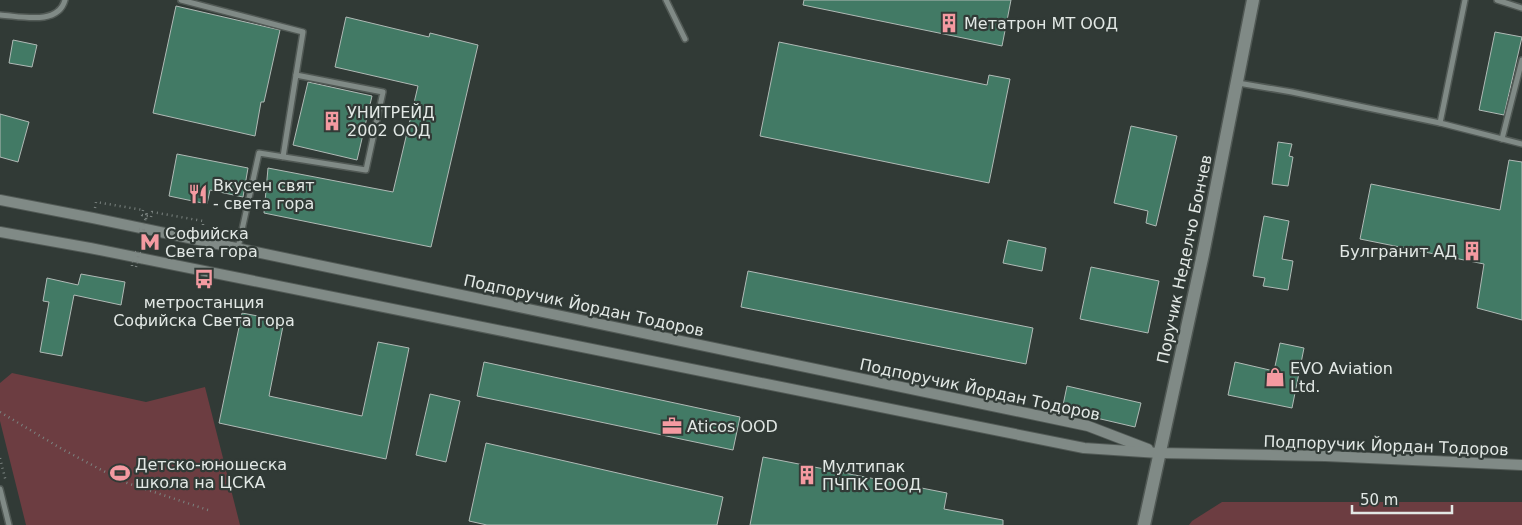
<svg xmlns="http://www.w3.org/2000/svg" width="1522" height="525" font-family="'DejaVu Sans',sans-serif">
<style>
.green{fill:#6c3d41}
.building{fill:#427a65;stroke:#b0bab6}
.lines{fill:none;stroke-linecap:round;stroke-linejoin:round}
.service-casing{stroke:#515955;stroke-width:8}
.minor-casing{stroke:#515955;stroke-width:12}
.tertiary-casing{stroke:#515955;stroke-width:15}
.path{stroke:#7c8481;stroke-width:2.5;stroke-dasharray:1 4;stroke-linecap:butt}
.service{stroke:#808a86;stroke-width:5}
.minor{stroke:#808a86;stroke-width:10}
.tertiary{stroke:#808a86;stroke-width:12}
.path-bridge{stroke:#7c8481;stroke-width:2.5;stroke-dasharray:1 4;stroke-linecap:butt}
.labels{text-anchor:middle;stroke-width:4.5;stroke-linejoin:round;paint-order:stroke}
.poi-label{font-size:16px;fill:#e2e8e5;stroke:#313a36;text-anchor:start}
.street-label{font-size:16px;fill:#e2e8e5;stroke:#313a36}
</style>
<rect width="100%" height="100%" fill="#313a36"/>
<g class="green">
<polygon points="12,373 146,402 205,387 240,525 26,525 0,421 0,383"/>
<polygon points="1222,502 1522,502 1522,525 1189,525 1192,521"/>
</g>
<g class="building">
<polygon points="804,0 1011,0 1002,46 803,5"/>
<polygon points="176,6 280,30 264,102 261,102 255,136 153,113"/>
<polygon points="346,17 429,37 430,33 478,45 431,247 264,213 268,168 393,192 418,86 335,67"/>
<polygon points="1495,32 1522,37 1504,115 1479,110"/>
<polygon points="13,40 37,45 32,67 9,63"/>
<polygon points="779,42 987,85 989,75 1010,79 989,183 760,136"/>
<polygon points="308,82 372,96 357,160 293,145"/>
<polygon points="0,114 29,122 18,162 0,157"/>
<polygon points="1131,126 1177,136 1156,226 1146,223 1148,211 1114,203"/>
<polygon points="1278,142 1292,144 1289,156 1293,157 1288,186 1272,184"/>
<polygon points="177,154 248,168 243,197 210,190 207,204 169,196"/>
<polygon points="1509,160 1522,162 1522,320 1477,308 1484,264 1360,239 1371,184 1500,210"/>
<polygon points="1264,216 1289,221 1282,259 1293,261 1288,290 1263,286 1265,278 1253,276"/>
<polygon points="1008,240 1046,248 1042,271 1003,263"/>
<polygon points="1091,267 1159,281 1148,333 1080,319"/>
<polygon points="748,271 1033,328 1026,364 741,307"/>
<polygon points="81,274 125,282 121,305 74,295 62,356 40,352 49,302 43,301 47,278 78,285"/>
<polygon points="242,313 284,321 269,396 362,416 378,342 409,348 386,459 219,423"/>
<polygon points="1280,343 1304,348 1292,408 1228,395 1235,362 1274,371"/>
<polygon points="484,362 740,417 733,450 477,396"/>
<polygon points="1067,386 1141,403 1135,427 1062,410"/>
<polygon points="430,394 460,401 446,462 416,455"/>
<polygon points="486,443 723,497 717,525 487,525 469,521"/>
<polygon points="763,457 947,493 944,509 1003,520 1003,525 750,525"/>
</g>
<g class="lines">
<defs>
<g id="service">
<polyline points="181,0 303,32 296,75"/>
<polyline points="666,0 685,39"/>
<polyline points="1497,0 1522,8"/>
<path d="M0,15C20,16 58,26 65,0"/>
<polyline points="1238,83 1292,92 1440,123 1522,144"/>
<polyline points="1440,123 1465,0"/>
<polyline points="1502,139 1522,60"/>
<polyline points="238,248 259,153 366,170 383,92 296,75 283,157"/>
<polyline points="0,489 9,525"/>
</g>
<g id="minor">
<polyline points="0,200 93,218 1088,426 1148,449"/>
<polyline points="0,232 90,248 1084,448 1159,453 1325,456 1522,465"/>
</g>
<polyline id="tertiary" points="1144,525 1203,254 1253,0"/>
</defs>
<use href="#service" class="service-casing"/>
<use href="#minor" class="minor-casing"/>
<use href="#tertiary" class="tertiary-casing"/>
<g class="path">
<polyline points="95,208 96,202 143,210"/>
<polyline points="151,217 152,212 203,221 203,229"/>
<polyline points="146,219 147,211"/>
<polyline points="0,412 62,449 124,482 208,510"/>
<polyline points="0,458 6,482"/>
</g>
<use href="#service" class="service"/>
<use href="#minor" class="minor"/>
<use href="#tertiary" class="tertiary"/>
<g class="path-bridge">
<polyline points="143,210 142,215 151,217"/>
<polyline points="139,229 148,231"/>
<polyline points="143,230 147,211"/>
<polyline points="135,252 143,253"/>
<polyline points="132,266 132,261 142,263"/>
<polyline points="136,267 139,252"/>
</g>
</g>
<defs>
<symbol id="building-bare" viewBox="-9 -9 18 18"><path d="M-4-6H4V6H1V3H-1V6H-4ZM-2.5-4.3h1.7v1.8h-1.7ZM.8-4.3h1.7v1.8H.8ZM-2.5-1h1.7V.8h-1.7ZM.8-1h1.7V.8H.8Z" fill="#f49aa1" stroke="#313a36" stroke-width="2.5" paint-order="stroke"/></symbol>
<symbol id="restaurant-bare" viewBox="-9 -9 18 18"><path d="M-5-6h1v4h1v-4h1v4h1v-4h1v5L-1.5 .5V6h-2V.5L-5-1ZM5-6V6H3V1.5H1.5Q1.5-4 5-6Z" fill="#f49aa1" stroke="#313a36" stroke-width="2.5" paint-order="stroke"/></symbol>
<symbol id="metro-bare" viewBox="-9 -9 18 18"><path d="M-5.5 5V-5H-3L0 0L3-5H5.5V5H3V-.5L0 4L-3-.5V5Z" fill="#f49aa1" stroke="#313a36" stroke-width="2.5" paint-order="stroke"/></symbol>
<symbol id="bus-bare" viewBox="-9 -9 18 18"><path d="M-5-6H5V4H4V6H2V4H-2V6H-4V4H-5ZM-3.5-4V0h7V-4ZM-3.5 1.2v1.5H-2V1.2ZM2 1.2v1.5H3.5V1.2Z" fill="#f49aa1" stroke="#313a36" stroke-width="2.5" paint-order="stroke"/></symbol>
<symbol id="shop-bare" viewBox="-9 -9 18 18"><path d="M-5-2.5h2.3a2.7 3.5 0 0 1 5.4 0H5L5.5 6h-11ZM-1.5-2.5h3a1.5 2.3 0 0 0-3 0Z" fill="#f49aa1" stroke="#313a36" stroke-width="2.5" paint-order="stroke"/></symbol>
<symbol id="office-bare" viewBox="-9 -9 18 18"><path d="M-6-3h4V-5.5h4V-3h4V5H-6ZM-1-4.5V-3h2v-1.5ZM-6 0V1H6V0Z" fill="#f49aa1" stroke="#313a36" stroke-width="2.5" paint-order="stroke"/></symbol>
<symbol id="stadium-bare" viewBox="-9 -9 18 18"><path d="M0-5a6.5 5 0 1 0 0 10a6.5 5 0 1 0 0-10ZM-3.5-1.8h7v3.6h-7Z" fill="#f49aa1" stroke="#313a36" stroke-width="2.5" paint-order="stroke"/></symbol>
</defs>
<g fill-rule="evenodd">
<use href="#building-bare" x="935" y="9" width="28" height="28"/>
<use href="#building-bare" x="318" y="107" width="28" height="28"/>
<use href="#restaurant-bare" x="184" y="180" width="28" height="28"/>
<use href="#metro-bare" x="136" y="228" width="28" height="28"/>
<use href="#building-bare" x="1458" y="237" width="28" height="28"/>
<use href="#bus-bare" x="190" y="265" width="28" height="28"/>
<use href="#shop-bare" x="1261" y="363" width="28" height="28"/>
<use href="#office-bare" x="658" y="412" width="28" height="28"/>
<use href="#stadium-bare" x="106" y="459" width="28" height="28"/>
<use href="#building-bare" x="793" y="461" width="28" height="28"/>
</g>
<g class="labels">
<g class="poi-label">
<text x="964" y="29">Метатрон МТ ООД</text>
<text x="347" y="118">УНИТРЕЙД<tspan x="347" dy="18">2002 ООД</tspan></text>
<text x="213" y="191">Вкусен свят<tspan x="213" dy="18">- света гора</tspan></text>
<text x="165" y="239">Софийска<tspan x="165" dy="18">Света гора</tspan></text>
<text x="1457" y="257" text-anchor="end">Булгранит АД</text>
<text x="204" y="308" text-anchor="middle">метростанция<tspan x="204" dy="18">Софийска Света гора</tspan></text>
<text x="1290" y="374">EVO Aviation<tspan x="1290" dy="18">Ltd.</tspan></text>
<text x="687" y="432">Aticos OOD</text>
<text x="135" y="470">Детско-юношеска<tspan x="135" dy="18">школа на ЦСКА</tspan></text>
<text x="822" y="472">Мултипак<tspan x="822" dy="18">ПЧПК ЕООД</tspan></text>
</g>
<g class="street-label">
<text transform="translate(1184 259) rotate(-78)" y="6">Поручик Неделчо Бончев</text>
<text transform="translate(584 305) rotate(12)" y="6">Подпоручик Йордан Тодоров</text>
<text transform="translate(980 389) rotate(12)" y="6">Подпоручик Йордан Тодоров</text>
<text transform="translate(1386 445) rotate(2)" y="6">Подпоручик Йордан Тодоров</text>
</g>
</g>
<path d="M1352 505v8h100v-8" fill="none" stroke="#e2e8e5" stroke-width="2.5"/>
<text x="1360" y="505" font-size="15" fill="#e2e8e5" stroke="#313a36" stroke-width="4" paint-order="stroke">50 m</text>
</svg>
